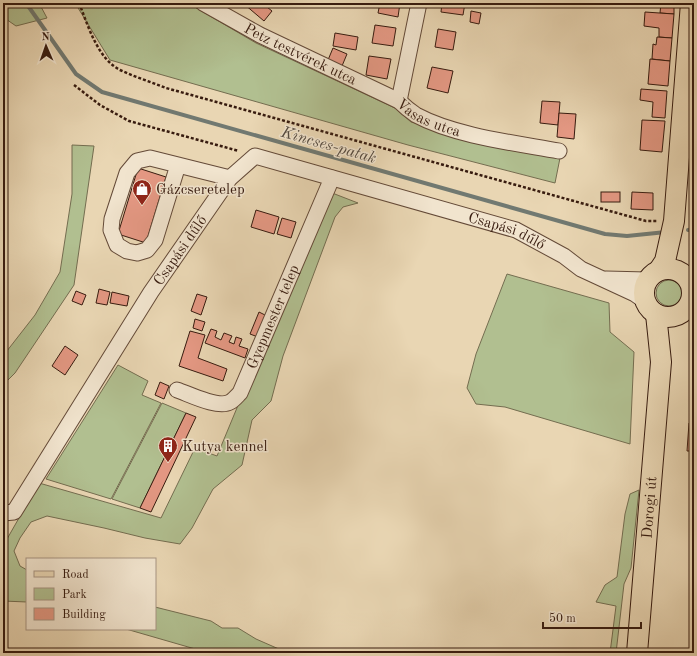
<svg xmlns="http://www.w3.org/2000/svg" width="697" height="656" font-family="'Old Standard TT',serif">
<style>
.green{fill:#b1bf90;stroke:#746d50}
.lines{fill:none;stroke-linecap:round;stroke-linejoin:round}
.stream{stroke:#717971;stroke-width:4}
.building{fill:#e49883;stroke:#371b0f}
.minor-casing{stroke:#644a38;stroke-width:17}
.major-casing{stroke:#371b0f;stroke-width:22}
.path{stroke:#371b0f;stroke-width:2.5;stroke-dasharray:3 2;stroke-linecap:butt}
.minor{stroke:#f1e4ce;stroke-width:15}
.major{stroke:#e9d6b3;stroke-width:20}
.labels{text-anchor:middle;stroke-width:3;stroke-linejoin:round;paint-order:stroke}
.street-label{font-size:15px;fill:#371b0f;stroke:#f1e4ce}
.poi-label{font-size:15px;fill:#371b0f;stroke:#f1e4ce;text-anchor:start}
.water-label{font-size:16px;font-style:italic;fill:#544a40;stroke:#f1e4ce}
</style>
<rect width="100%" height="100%" fill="#e9d6b3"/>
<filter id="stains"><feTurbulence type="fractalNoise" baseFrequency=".005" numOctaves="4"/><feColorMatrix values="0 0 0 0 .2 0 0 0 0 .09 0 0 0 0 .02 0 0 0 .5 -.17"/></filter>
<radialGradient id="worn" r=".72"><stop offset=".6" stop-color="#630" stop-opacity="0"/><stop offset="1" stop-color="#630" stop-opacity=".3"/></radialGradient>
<g class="green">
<polygon points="3,3 39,3 47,18 16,26 3,17"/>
<polygon points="75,3 188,3 256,43 395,108 411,122 560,158 555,183 408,145 110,60"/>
<polygon points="72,145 94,146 74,285 15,373 3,385 3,356 35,315 60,272 72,194"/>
<polygon points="327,191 358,203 343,207 335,217 283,356 271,401 252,420 242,465 213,489 192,528 180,544 145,538 104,528 47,516 31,522 20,538 14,551 20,566 27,570 27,602 3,601 3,546 39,483 161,518 195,448 217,456"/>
<polygon points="507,274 609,303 610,332 634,352 630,444 505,407 476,404 467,388 476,354"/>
<circle cx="669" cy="293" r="13"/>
<polygon points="118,365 148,381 142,395 161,403 111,499 46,479"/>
<polygon points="162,403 186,413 140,508 112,499"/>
<polygon points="639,490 631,568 624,584 616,653 610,653 616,606 596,602 605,585 617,577 625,514 630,494"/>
<polygon points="155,607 211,621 222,628 238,628 256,639 288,653 209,653 126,629 155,629"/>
</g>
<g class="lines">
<g class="stream">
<polyline points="26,3 76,74 102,92 605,234 627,236 666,232"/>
<polyline points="688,230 694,229"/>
</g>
</g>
<g class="building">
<polygon points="245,3 262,3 272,11 264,21 244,4"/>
<polygon points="380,3 400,3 398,17 378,13"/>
<polygon points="442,3 465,3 463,15 441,12"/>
<polygon points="468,3 482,3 482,6"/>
<polygon points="661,3 674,3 674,14 660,13"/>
<polygon points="471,11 481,13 479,24 470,22"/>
<polygon points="645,12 674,14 672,38 659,37 659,28 644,26"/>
<polygon points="375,25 396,28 393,46 372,43"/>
<polygon points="438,29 456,32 453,50 435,47"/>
<polygon points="335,33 358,37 356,50 333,46"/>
<polygon points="657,37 672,38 670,61 652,59 653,44 656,45"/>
<polygon points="333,48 347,54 342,66 328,60"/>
<polygon points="369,56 391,59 387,79 366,75"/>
<polygon points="650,59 670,61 668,86 648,84"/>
<polygon points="432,67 453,71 448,93 427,88"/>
<polygon points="641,89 667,91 665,118 652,117 653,102 640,100"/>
<polygon points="542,101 560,102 558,125 540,123"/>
<polygon points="559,113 576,114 574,139 557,137"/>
<polygon points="642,120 665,121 662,152 640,150"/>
<polygon points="138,168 166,177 146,243 118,234"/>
<rect x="601" y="192" width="19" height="10"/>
<polygon points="632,192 653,193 653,210 631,209"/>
<polygon points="256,210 279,217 274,234 251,227"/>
<polygon points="282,218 296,222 291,238 277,234"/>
<polygon points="99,289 110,292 107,305 96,303"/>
<polygon points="76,291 86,295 82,305 72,301"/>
<polygon points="112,292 129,296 127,306 110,303"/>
<polygon points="197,294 207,297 201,315 191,311"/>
<polygon points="259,312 267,316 258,337 250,334"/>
<polygon points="195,319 205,322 202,331 193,328"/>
<polygon points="211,329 217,331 215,337 221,340 224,333 232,336 229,342 234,344 236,337 242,339 239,346 248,349 245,358 205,343"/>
<polygon points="190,331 205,335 198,358 227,369 223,381 179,366"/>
<polygon points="65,346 78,355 65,375 52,366"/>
<polygon points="160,382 169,386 164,399 155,395"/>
<polygon points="186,413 196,417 151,512 140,508"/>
<polygon points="694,422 694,451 687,451 689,423"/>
</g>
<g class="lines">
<defs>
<g id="minor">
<path id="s1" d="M203,3L260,35L399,101C404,106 410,111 416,115C455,136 515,143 559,151"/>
<polyline points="399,101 419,3"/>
<polyline points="178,165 155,240 147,250 137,253 127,251 117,245 111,230 112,219 127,173 137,161 150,158 230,178"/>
<polyline points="606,279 647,280"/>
<polyline points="691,284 694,284"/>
<polyline points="687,309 694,306"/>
<path id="s2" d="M177,390C189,394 218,409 230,402C234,400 237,396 240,393L332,178"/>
<path id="s3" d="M3,513L14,512L151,292L230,178L255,156L516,230L564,256L581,269L635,294L645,301"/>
</g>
<g id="major">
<circle cx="668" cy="293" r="24"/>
<polyline points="659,270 665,261 674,221 691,3"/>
<path id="s4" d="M637,653L661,362L656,314"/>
</g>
</defs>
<use href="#minor" class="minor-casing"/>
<use href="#major" class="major-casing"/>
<g class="path">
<path d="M79,3C88,25 97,58 120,70C135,77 151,82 166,88L646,221H658"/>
<polyline points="74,85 100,105 129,121 239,151"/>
</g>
<use href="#minor" class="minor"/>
<use href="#major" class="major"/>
</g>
<defs>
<symbol id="shop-pin" viewBox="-11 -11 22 30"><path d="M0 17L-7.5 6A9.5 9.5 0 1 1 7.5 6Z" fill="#8f2418" stroke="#f1e4ce"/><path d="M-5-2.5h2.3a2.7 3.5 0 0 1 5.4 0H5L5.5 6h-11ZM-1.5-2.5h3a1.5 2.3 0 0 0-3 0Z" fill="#fff"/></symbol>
<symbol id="building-pin" viewBox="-11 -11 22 30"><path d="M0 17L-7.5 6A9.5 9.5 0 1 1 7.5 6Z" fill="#8f2418" stroke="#f1e4ce"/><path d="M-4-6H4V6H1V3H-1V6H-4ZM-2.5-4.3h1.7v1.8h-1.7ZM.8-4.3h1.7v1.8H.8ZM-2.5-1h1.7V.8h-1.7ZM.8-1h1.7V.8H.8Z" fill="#fff"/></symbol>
</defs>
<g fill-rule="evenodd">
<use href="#shop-pin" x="131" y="178" width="22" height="30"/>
<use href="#building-pin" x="157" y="435" width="22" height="30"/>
</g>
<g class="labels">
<g class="street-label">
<text dy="5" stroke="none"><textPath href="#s1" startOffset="110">Petz testvérek utca</textPath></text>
<text dy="5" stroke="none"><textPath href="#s1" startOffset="254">Vasas utca</textPath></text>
<text dy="5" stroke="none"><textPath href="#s3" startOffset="705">Csapási dűlő</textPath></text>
<text dy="5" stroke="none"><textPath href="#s3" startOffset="321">Csapási dűlő</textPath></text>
<text dy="5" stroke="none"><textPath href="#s2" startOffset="152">Gyepmester telep</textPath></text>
<text dy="5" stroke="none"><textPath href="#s4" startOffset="146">Dorogi út</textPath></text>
</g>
<g class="poi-label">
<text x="156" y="194">Gázcseretelep</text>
<text x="182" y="451">Kutya kennel</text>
</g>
<g class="water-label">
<text transform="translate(329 144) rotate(16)" y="6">Kincses-patak</text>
</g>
</g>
<rect width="697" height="656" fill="none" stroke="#e9d6b3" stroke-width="16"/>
<rect x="4" y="4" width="689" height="648" fill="none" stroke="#371b0f" stroke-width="2"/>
<rect x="8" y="8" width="681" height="640" fill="none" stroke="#371b0f"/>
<rect x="26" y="558" width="130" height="72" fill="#f1e4ce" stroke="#a79482"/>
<rect x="34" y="571" width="20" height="6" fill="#e9d6b3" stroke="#a79482"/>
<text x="62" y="578" font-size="12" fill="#371b0f">Road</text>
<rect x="34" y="588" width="20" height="12" fill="#b1bf90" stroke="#a79482"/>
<text x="62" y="598" font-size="12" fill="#371b0f">Park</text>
<rect x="34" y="608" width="20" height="12" fill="#e49883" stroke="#a79482"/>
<text x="62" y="618" font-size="12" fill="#371b0f">Building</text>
<g transform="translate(46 46) rotate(358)" stroke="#f1e4ce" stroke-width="3" paint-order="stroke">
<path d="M0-3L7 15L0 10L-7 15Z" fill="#371b0f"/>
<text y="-6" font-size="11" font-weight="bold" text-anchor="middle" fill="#371b0f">N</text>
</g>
<path d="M543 622v6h98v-6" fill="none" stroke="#371b0f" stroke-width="2"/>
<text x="549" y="622" font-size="12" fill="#371b0f" stroke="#f1e4ce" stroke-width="3" paint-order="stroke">50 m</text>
<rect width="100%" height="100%" filter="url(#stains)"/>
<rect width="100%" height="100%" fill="url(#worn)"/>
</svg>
